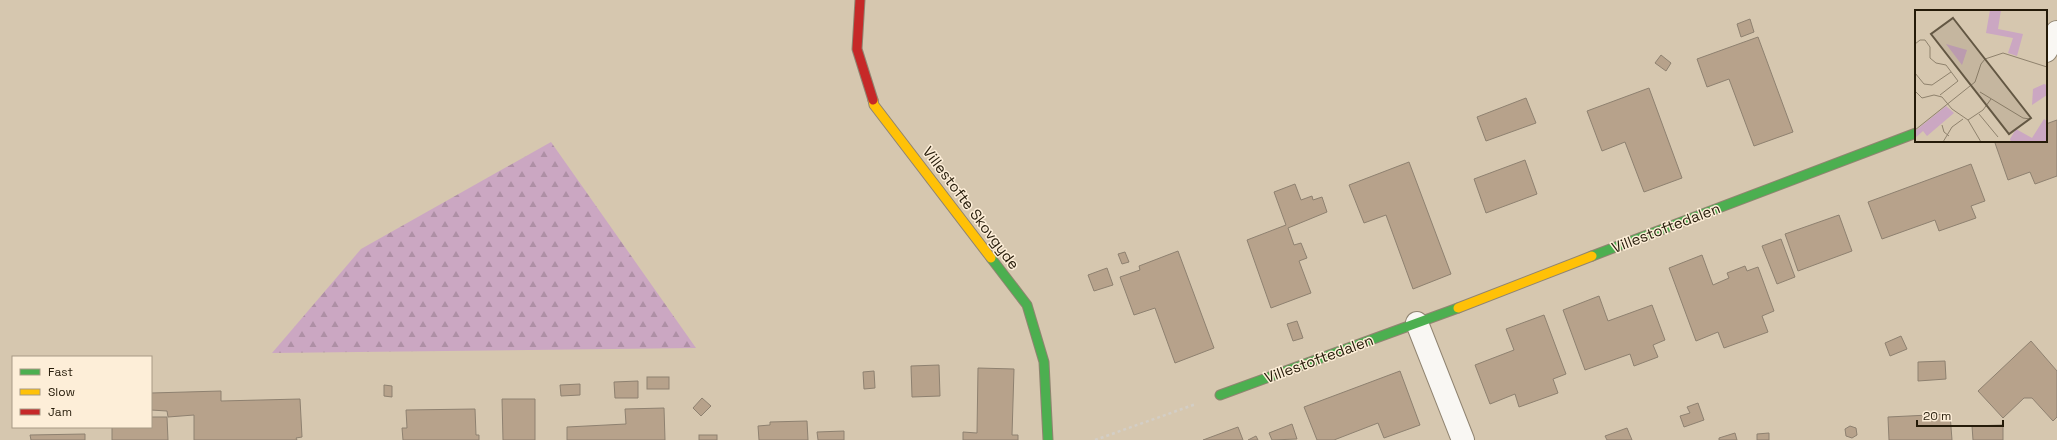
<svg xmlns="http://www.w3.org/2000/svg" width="2057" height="440" font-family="'Space Grotesk',sans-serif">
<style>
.forest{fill:url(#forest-firs)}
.building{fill:#b7a28b;stroke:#8e8170}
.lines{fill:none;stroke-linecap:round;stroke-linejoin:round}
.street-casing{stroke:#908471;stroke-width:24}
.fast-casing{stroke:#908471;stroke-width:11}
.slow-casing{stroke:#908471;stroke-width:11}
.jam-casing{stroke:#908471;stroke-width:11}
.path{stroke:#d3cec6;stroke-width:2.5;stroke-dasharray:3 3;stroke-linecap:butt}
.street{stroke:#f9f7f3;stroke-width:22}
.fast{stroke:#4caf50;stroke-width:9}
.slow{stroke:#ffc107;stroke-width:9}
.jam{stroke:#c62828;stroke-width:9}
.labels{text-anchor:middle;stroke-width:3;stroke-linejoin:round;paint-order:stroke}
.street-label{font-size:15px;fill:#251b09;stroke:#fdeed8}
.inset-road{fill:none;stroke:#8f826d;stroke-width:1}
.view{fill:#635743;fill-opacity:0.15;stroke:#635743;stroke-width:2}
.inset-edge{fill:none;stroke:#251b09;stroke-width:2}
</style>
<defs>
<pattern id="forest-firs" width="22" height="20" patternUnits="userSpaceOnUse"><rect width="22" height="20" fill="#cba7c2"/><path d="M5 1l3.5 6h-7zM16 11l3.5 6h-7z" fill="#ae8fa5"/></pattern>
</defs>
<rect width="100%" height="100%" fill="#d6c7af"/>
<polygon class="forest" points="551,142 696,348 272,353 361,249"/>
<g class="building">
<polygon points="1750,19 1754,32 1741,37 1737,24"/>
<polygon points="1758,37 1793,132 1754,146 1729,79 1707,87 1697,59"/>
<polygon points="1661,55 1671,63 1666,71 1655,63"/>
<polygon points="1649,88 1682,178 1644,192 1625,142 1602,151 1587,111"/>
<polygon points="1526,98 1536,123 1486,141 1477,117"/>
<polygon points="2057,120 2057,176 2035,184 2030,172 2008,180 1995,143 2000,141 2046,141 2046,124"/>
<polygon points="1525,160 1537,194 1486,213 1474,179"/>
<polygon points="1409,162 1451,274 1413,289 1386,215 1364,223 1349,185"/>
<polygon points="1971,164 1985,201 1971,206 1976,218 1939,231 1935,220 1882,239 1868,202"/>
<polygon points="1295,184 1301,200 1312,196 1313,200 1322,197 1327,212 1288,228 1294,245 1301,243 1307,258 1299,261 1311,293 1271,308 1247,240 1286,225 1274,192"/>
<polygon points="1839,215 1852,251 1798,271 1785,234"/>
<polygon points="1781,239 1795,277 1777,284 1762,246"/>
<polygon points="1178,251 1214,348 1175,363 1155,308 1134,315 1120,277 1140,270 1139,266"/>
<polygon points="1125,252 1129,262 1122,264 1118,254"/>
<polygon points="1702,255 1713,285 1729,278 1727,273 1745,266 1747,271 1758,267 1774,311 1762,316 1768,332 1724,348 1718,332 1696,341 1669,268"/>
<polygon points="1107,268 1113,285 1094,291 1088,275"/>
<polygon points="1599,296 1608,321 1652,305 1665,340 1653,345 1658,357 1634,366 1630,354 1585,370 1563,310"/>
<polygon points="1544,315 1566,374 1553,379 1558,393 1519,407 1515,394 1490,404 1475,365 1514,350 1506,329"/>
<polygon points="1297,321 1303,338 1293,341 1287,324"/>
<polygon points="1901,336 1907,349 1890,356 1885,343"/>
<polygon points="2031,341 2057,371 2057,417 2053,421 2032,398 2024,398 2003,418 1978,391"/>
<polygon points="1945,361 1946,379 1918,381 1918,362"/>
<polygon points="939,365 940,396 912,397 911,366"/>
<polygon points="978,368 1014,369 1012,435 1018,435 1018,440 963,440 963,432 977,433"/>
<polygon points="874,371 875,388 864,389 863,372"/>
<polygon points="1400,371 1420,425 1384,438 1378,423 1334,440 1317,440 1304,407"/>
<rect x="647" y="377" width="22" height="12"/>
<polygon points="638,381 638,398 615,398 614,382"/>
<polygon points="580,384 580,395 561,396 560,385"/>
<polygon points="384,385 392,386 392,397 384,396"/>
<polygon points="221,391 221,401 300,399 302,437 296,438 297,440 194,440 194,415 168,417 167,411 151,410 151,393"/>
<polygon points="702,398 711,406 701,416 693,408"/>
<polygon points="502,399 535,399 535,440 503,440"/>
<polygon points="1698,403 1704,420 1684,427 1680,416 1690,413 1687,407"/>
<polygon points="664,408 665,440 567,440 567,427 626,424 625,409"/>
<polygon points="475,409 476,435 479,435 479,440 403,440 402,428 407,428 406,410"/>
<polygon points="1950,414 1952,440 1889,440 1888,417"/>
<polygon points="151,417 167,417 168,440 112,440 112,427 151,427"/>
<polygon points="807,421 808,440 759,440 758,426 770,425 770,422"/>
<polygon points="1292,424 1297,439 1272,440 1269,433"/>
<polygon points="2003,425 2003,440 1973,440 1972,426"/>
<polygon points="1850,426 1856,428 1857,435 1852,438 1846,436 1845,429"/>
<polygon points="1238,427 1243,440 1203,440"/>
<polygon points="1627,428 1632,440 1607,440 1605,436"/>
<polygon points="844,431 844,440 818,440 817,432"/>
<polygon points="1735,433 1737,440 1719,440 1719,438"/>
<polygon points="1769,433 1769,440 1757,440 1757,434"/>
<polygon points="85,434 85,440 31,440 30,435"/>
<rect x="699" y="435" width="18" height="5"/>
<polygon points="1256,436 1258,440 1248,440"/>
</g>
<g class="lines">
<defs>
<g id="street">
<polyline points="2046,51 2057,32"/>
<polyline points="1417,323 1463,440"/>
</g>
<g id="fast">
<polyline points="1592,256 1916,133"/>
<polyline points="991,258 1027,305 1044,362 1048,440"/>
<polyline points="1220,395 1458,308"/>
</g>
<g id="slow">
<polyline points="873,100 874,105 991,258"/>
<polyline points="1458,308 1592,256"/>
</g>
<polyline id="jam" points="860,0 857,49 873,100"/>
</defs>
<use href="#street" class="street-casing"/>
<use href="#fast" class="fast-casing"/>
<use href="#slow" class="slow-casing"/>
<use href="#jam" class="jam-casing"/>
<polyline class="path" points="1095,440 1196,404"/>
<use href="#street" class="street"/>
<use href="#fast" class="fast"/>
<use href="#slow" class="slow"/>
<use href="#jam" class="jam"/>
</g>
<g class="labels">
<g class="street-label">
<text transform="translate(971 208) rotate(53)" y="5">Villestofte Skovgyde</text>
<text transform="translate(1666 228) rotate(-21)" y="5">Villestoftedalen</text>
<text transform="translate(1319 359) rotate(-20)" y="5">Villestoftedalen</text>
</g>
</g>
<g transform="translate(1915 10)">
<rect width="132" height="132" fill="#d6c7af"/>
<path d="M75,0H86L83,19L108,24L102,46L93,43L98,28L71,23ZM129,109L132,111V132H96L95,129L101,119L117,128Z" fill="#cba7c2"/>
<path d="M31,34L52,40L47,55ZM129,74L132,75V85L117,95L118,79Z" fill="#cba7c2"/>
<path d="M31,96L39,103L12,126L8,121L0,128V121Z" fill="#cba7c2"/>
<path class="inset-road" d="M0,34L5,30H10L15,37V48L21,53L31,55L43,71L25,85M0,63L9,74L17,75L36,62M0,81L7,88L19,85L27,87L37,99L53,110L66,132M65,82L108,108L115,109M64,104L83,127M53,110L68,100L76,89M27,115L29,122L34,126M0,120L60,72L66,54L70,49L88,43L132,57M28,132L37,117L48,109"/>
<path class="view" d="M38,8L116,108L94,124L16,24Z"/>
<rect width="132" height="132" class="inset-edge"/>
</g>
<rect x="12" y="356" width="140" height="72" fill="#fdeed8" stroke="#a79a85"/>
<rect x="20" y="369" width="20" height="6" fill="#4caf50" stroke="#a79a85"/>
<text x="48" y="376" font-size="12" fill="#251b09">Fast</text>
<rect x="20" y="389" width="20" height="6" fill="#ffc107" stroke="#a79a85"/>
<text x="48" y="396" font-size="12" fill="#251b09">Slow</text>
<rect x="20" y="409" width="20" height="6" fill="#c62828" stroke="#a79a85"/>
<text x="48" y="416" font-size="12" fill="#251b09">Jam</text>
<path d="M1917 420v6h86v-6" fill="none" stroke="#251b09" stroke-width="2"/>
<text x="1923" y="420" font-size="12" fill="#251b09" stroke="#fdeed8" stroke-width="3" paint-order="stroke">20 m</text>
</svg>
